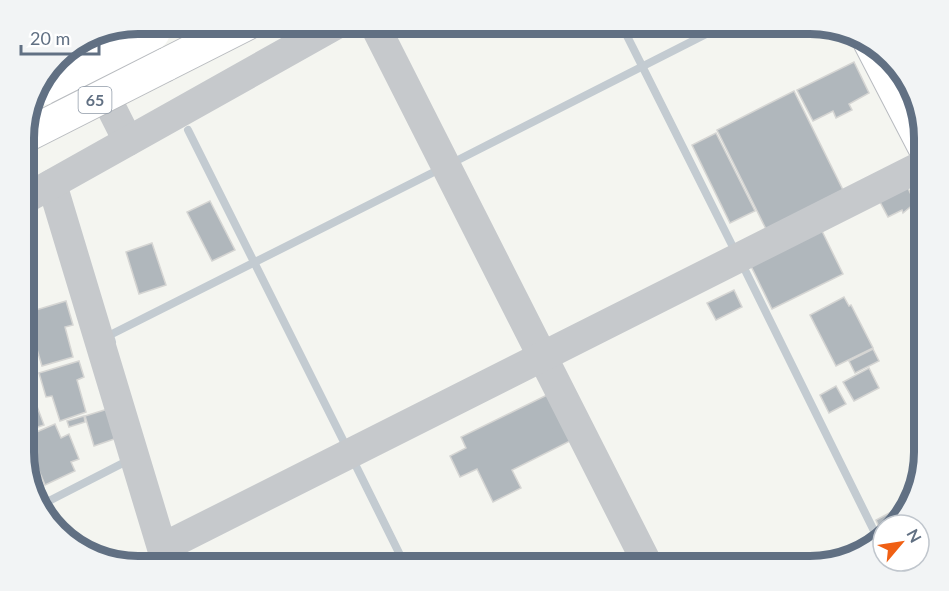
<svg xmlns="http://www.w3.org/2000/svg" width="949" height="591" font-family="Lato,sans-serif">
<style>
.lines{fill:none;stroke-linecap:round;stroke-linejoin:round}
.stream{stroke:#c3cbd1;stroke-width:8}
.building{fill:#b0b7bc;stroke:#d5d5d3;stroke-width:1.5}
.secondary-casing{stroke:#b8bbc0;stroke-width:35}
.primary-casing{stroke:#b8bbbf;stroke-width:35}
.minor{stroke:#c6c9cc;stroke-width:30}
.secondary{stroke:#fff;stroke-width:33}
.primary{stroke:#fff;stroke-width:33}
.primary-bridge-casing{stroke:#b8bbbf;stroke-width:35;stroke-linecap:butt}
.primary-bridge{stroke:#fff;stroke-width:33}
.labels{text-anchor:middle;stroke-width:6;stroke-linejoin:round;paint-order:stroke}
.shield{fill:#fff;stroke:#909ba8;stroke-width:1.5}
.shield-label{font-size:16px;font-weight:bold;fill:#617083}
.rim{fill:none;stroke:#617083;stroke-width:8}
</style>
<rect width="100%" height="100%" fill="#f4f5f0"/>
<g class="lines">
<g class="stream">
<polyline points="621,24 734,249"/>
<polyline points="188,130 346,446"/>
<polyline points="456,161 726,24"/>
<polyline points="743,266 879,541"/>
<polyline points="112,342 110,335 438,170"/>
<polyline points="353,460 406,567"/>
<polyline points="43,504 127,461"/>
<polyline points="109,558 168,567"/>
</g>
</g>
<g class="building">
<polygon points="854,62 869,93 849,104 852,110 836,118 833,111 813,121 797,90"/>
<polygon points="794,91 843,190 766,229 717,130"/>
<polygon points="716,133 755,211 730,223 692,145"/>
<polygon points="906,184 915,203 903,213 902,210 888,217 878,198"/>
<polygon points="210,201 235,250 212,261 187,212"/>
<polygon points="820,227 843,274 772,309 749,262"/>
<polygon points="152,243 166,285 139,294 126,252"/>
<polygon points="734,290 742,307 716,320 707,303"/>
<polygon points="844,297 849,306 851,305 873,348 836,366 810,315"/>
<polygon points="66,301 73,325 65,327 73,357 42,366 26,313"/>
<polygon points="873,349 879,361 855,373 849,361"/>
<polygon points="79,361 84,377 77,380 86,412 60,421 52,396 46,397 39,373"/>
<polygon points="869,368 879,388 854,401 843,382"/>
<polygon points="836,386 846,404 829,413 820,395"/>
<polygon points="32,393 44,425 25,431 25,396"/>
<polygon points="547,395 570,441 512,470 521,488 493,502 477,469 460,477 450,456 466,448 461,437"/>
<polygon points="111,408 120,437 94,446 85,416"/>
<polygon points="84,416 85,422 69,427 67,421"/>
<polygon points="55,424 61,438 69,434 79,459 71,462 75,471 45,485 25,437"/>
<polygon points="910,502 905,517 883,525 880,529 876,520"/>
</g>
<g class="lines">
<defs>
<polyline id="secondary" points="870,42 925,148"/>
<polyline id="primary" points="165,65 246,24"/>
</defs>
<use href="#secondary" class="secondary-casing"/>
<use href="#primary" class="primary-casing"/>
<g class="minor">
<polyline points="374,24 649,567"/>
<polyline points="80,46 128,141"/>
<polyline points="52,184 162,548 925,164"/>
<polyline points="25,199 337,24"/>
</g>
<use href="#secondary" class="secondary"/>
<use href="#primary" class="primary"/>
<defs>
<g id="primary-bridge">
<polyline points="44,88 153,33"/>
<polyline points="25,136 165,65"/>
</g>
</defs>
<use href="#primary-bridge" class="primary-bridge-casing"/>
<use href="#primary-bridge" class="primary-bridge"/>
</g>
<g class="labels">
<rect class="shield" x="78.5" y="87" width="33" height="26" rx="4.5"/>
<g class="shield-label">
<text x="95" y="106">65</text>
</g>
</g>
<path d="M0 0H949V591H0ZM138 34H810A104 104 0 0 1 914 138V452A104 104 0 0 1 810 556H138A104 104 0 0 1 34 452V138A104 104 0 0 1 138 34Z" fill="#f2f4f5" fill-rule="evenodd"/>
<path class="rim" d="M138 34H810A104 104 0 0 1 914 138V452A104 104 0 0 1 810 556H138A104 104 0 0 1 34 452V138A104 104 0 0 1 138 34Z"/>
<g transform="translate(901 543) rotate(61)"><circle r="28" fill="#ffffff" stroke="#c0c6cd" stroke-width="1.5"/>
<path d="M0-4.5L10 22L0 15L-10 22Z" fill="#f06014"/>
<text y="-9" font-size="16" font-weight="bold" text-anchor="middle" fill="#617083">N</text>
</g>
<path d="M21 45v9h78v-9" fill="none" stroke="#617083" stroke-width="3"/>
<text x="30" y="45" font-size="18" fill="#617083" stroke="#ffffff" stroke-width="4.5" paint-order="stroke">20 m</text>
</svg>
